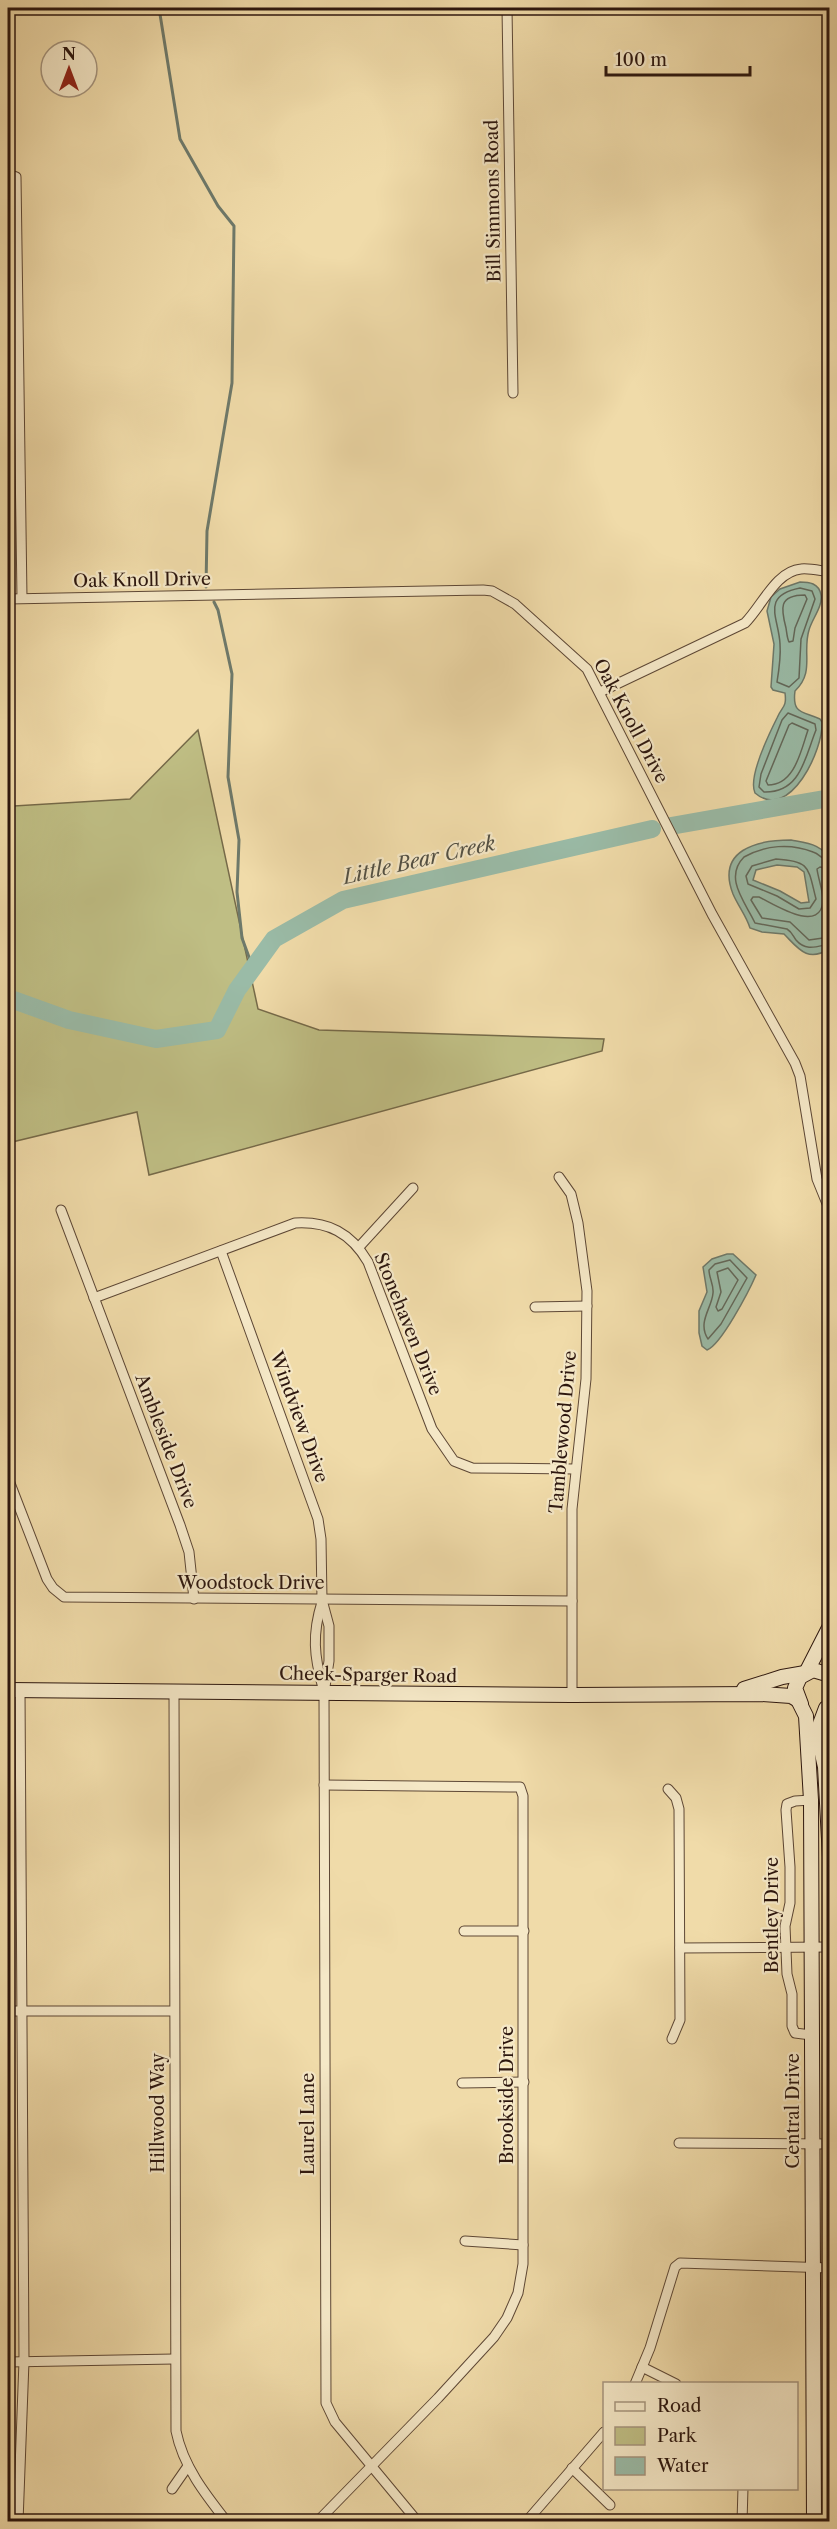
<svg xmlns="http://www.w3.org/2000/svg" width="837" height="2529" font-family="'Libre Caslon Text',serif">
<style>
.green{fill:#bfbe84;stroke:#766a49;stroke-width:1.5}
.water{fill:#9abba7;stroke:#6e796a;stroke-width:1.5;fill-rule:evenodd}
.lines{fill:none;stroke-linecap:round;stroke-linejoin:round}
.shore{stroke:#63685a;stroke-width:1.5}
.stream{stroke:#6e796a;stroke-width:3}
.river{stroke:#9abba7;stroke-width:18}
.minor-casing{stroke:#5d4735;stroke-width:11}
.secondary-casing{stroke:#2c160e;stroke-width:16}
.minor{stroke:#f5e8c7;stroke-width:9}
.secondary{stroke:#f5e8c7;stroke-width:14}
.labels{text-anchor:middle;stroke-width:4.5;stroke-linejoin:round;paint-order:stroke}
.street-label{font-size:18px;fill:#2c160e;stroke:#f5e8c7}
.water-label{font-size:20px;font-style:italic;fill:#525044;stroke:#f5e8c7}
</style>
<rect width="100%" height="100%" fill="#f0dba9"/>
<filter id="stains"><feTurbulence type="fractalNoise" baseFrequency=".00333" numOctaves="4"/><feColorMatrix values="0 0 0 0 .2 0 0 0 0 .09 0 0 0 0 .02 0 0 0 .5 -.17"/></filter>
<radialGradient id="worn" r=".72"><stop offset=".6" stop-color="#630" stop-opacity="0"/><stop offset="1" stop-color="#630" stop-opacity=".3"/></radialGradient>
<polygon class="green" points="8,661 14,806 130,799 198,730 258,1009 319,1030 604,1039 602,1051 149,1175 137,1112 8,1143"/>
<g class="water">
<path d="M800,582C809,582 819,583 821,595C823,606 812,619 809,630C802,653 815,672 795,691C792,714 802,711 820,719L822,722C824,748 790,823 755,793C748,778 769,734 777,718C782,706 787,708 785,693L773,690L771,687L774,644L767,611L771,597L780,589Z"/>
<path d="M791,840C806,843 824,844 829,861V949C807,963 798,948 784,934L762,932L750,928C746,915 738,906 733,894C716,850 757,840 791,840ZM777,865L797,867L804,872L809,902L801,903L780,891L753,880L756,870Z"/>
<path d="M727,1254H733L756,1275C749,1291 721,1345 707,1350L702,1346L699,1333V1311L707,1292L703,1267L712,1259Z"/>
</g>
<g class="lines">
<g class="shore">
<path d="M800,588L812,591L815,599L801,639L799,678L789,687L777,682C779,670 781,657 780,644C779,618 760,596 800,588Z"/>
<path d="M805,595L807,599L795,628L793,641L789,642C787,638 787,634 786,628C781,609 778,595 805,595Z"/>
<path d="M788,713L815,724L816,730C805,757 801,793 764,792L759,787L761,774L782,720Z"/>
<path d="M792,723L808,730C801,750 795,785 768,785L766,781L789,725Z"/>
<path d="M776,859C811,861 808,868 816,899L810,908L799,909L777,896L748,884L746,876L752,866Z"/>
<path d="M830,861C822,860 820,854 813,852C791,843 765,845 744,857C723,878 746,903 755,923L787,929C792,932 793,936 796,940C806,952 818,946 830,944"/>
<path d="M830,869L820,867L817,869C818,878 824,894 823,902C819,934 774,904 759,897H753L751,900L762,918L790,922L809,940L830,937"/>
<path d="M730,1260L747,1278L721,1324L708,1339C697,1322 712,1308 713,1293C714,1285 709,1278 709,1270L715,1264Z"/>
<polygon points="728,1268 738,1280 722,1309 718,1311 716,1307 721,1292 717,1272"/>
</g>
<g class="stream">
<polyline points="159,8 180,139 218,206 234,226 232,383 207,531 206,587"/>
<polyline points="214,602 218,610 232,674 228,777 239,840 237,892 242,938 253,968"/>
</g>
<g class="river">
<polyline points="671,826 830,798"/>
<polyline points="8,998 69,1020 156,1039 217,1030 237,990 274,939 343,900 652,829"/>
</g>
<defs>
<g id="minor">
<polyline points="507,8 513,393"/>
<polyline points="8,174 16,177 22,598"/>
<polyline points="8,599 483,590 492,591 515,604 587,669 712,914 795,1063 800,1076 817,1179 830,1211"/>
<path d="M600,692L745,623C762,606 776,571 801,569C810,568 821,571 830,572"/>
<polyline points="559,1177 571,1194 578,1223 587,1291 586,1379 572,1509 572,1695"/>
<polyline points="61,1210 180,1525 189,1552 194,1599"/>
<polyline points="359,1247 413,1188"/>
<polyline points="221,1251 318,1519 321,1539 322,1600 329,1626 329,1661 324,1693 326,2403 335,2422 418,2522"/>
<path d="M94,1298L295,1223C328,1221 351,1233 368,1262L432,1429L454,1461L472,1468L575,1469"/>
<polyline points="535,1307 587,1306"/>
<polyline points="8,1478 47,1579 53,1588 64,1597 572,1601"/>
<path d="M322,1602C312,1634 314,1656 323,1688"/>
<path d="M174,1691L176,2431C183,2466 205,2494 227,2522"/>
<polyline points="668,1789 676,1798 679,1809 680,2020 672,2039"/>
<polyline points="464,1931 524,1931"/>
<polyline points="680,1948 830,1947"/>
<polyline points="8,2011 174,2011"/>
<polyline points="811,2035 795,2033 792,2026 792,1994 787,1974 785,1926 790,1903 790,1867 786,1810 787,1804 795,1801 811,1800"/>
<polyline points="462,2083 524,2082"/>
<polyline points="679,2143 830,2144"/>
<polyline points="465,2241 523,2245"/>
<polyline points="8,2362 174,2359"/>
<polyline points="642,2367 676,2384"/>
<polyline points="635,2384 650,2348 675,2267 680,2263 830,2268"/>
<polyline points="572,2468 610,2505"/>
<polyline points="172,2489 188,2466"/>
<polyline points="18,2522 24,2361 20,1690"/>
<polyline points="317,2522 438,2398 494,2337 507,2318 518,2293 523,2264 523,1796 520,1787 324,1785"/>
<polyline points="526,2522 604,2432"/>
<polyline points="742,2522 743,2488"/>
</g>
<g id="secondary">
<polyline points="807,1671 830,1626"/>
<polyline points="744,1689 782,1677 805,1673"/>
<polyline points="8,1690 572,1695 761,1694 791,1696 798,1700"/>
<polyline points="799,1702 806,1716 811,1800 814,2522"/>
<polyline points="801,1704 795,1688 800,1677 813,1670 830,1675"/>
<polyline points="826,1708 817,1732 825,1767 830,1857"/>
</g>
</defs>
<use href="#minor" class="minor-casing"/>
<use href="#secondary" class="secondary-casing"/>
<use href="#minor" class="minor"/>
<use href="#secondary" class="secondary"/>
</g>
<g class="labels">
<g class="street-label">
<text transform="translate(493 201) rotate(-91)" y="6">Bill Simmons Road</text>
<text transform="translate(142 580) rotate(-1)" y="6">Oak Knoll Drive</text>
<text transform="translate(631 721) rotate(62)" y="6">Oak Knoll Drive</text>
<text transform="translate(408 1324) rotate(68)" y="6">Stonehaven Drive</text>
<text transform="translate(299 1417) rotate(70)" y="6">Windview Drive</text>
<text transform="translate(563 1432) rotate(-85)" y="6">Tamblewood Drive</text>
<text transform="translate(166 1441) rotate(69)" y="6">Ambleside Drive</text>
<text x="251" y="1589">Woodstock Drive</text>
<text transform="translate(368 1675) rotate(1)" y="6">Cheek-Sparger Road</text>
<text transform="translate(772 1915) rotate(-90)" y="6">Bentley Drive</text>
<text transform="translate(507 2095) rotate(-90)" y="6">Brookside Drive</text>
<text transform="translate(793 2111) rotate(-90)" y="6">Central Drive</text>
<text transform="translate(158 2113) rotate(-90)" y="6">Hillwood Way</text>
<text transform="translate(308 2124) rotate(-90)" y="6">Laurel Lane</text>
</g>
<g class="water-label">
<text transform="translate(419 860) rotate(-13)" y="7">Little Bear Creek</text>
</g>
</g>
<rect width="837" height="2529" fill="none" stroke="#f0dba9" stroke-width="30"/>
<rect x="9" y="9" width="819" height="2511" fill="none" stroke="#2c160e" stroke-width="3"/>
<rect x="15" y="15" width="807" height="2499" fill="none" stroke="#2c160e" stroke-width="1.5"/>
<rect x="603" y="2382" width="195" height="108" fill="#f5e8c7" stroke="#a5947d" stroke-width="1.5"/>
<rect x="615" y="2402" width="30" height="9" fill="#f5e8c7" stroke="#a5947d" stroke-width="1.5"/>
<text x="657" y="2412" font-size="18" fill="#2c160e">Road</text>
<rect x="615" y="2427" width="30" height="18" fill="#bfbe84" stroke="#a5947d" stroke-width="1.5"/>
<text x="657" y="2442" font-size="18" fill="#2c160e">Park</text>
<rect x="615" y="2457" width="30" height="18" fill="#9abba7" stroke="#a5947d" stroke-width="1.5"/>
<text x="657" y="2472" font-size="18" fill="#2c160e">Water</text>
<g transform="translate(69 69)"><circle r="28" fill="#f5e8c7" stroke="#a5947d" stroke-width="1.5"/>
<path d="M0-4.5L10 22L0 15L-10 22Z" fill="#8f2418"/>
<text y="-9" font-size="16" font-weight="bold" text-anchor="middle" fill="#2c160e">N</text>
</g>
<path d="M606 66v9h144v-9" fill="none" stroke="#2c160e" stroke-width="3"/>
<text x="615" y="66" font-size="18" fill="#2c160e" stroke="#f5e8c7" stroke-width="4.5" paint-order="stroke">100 m</text>
<rect width="100%" height="100%" filter="url(#stains)"/>
<rect width="100%" height="100%" fill="url(#worn)"/>
</svg>
